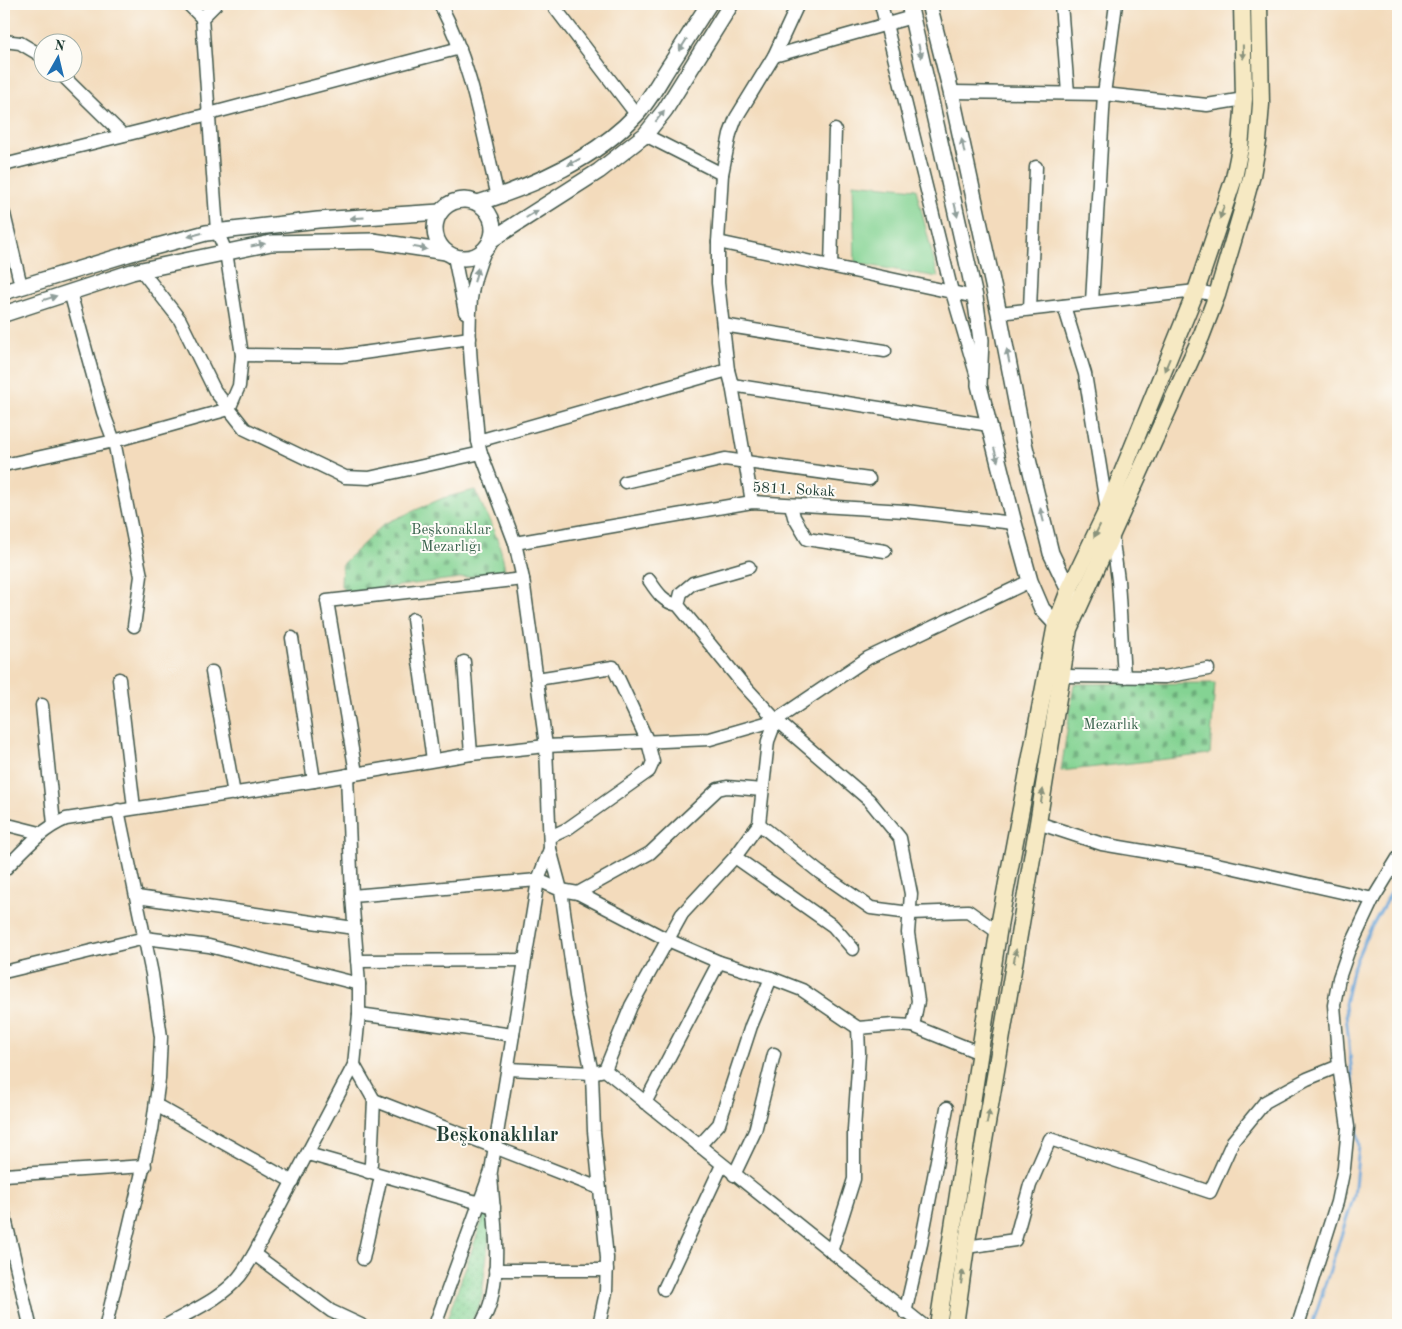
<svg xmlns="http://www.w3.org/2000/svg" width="1402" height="1329" font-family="'Old Standard TT',serif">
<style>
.grass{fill:url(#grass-dots);stroke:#528864}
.cemetery{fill:url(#cemetery-stones);stroke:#528864}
.park{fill:#84d393;stroke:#528864}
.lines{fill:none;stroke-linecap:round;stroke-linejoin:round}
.stream{stroke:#65a1d5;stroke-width:3}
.minor-casing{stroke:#3f5548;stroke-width:15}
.tertiary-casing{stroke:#3f5548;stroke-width:18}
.secondary-casing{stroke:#3f5548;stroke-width:19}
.minor{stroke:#fff;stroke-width:12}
.tertiary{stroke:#fff;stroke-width:15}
.secondary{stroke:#f6e9c3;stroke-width:16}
.oneway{fill:#8f9e9a}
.oneway2{fill:#8a937c}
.labels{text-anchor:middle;stroke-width:4;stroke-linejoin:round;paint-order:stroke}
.street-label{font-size:15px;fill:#1f3d34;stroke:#fdfcf7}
.park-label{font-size:15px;fill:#38624c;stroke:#fdfcf7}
.district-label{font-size:20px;font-weight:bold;fill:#1f3d34;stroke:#fdfcf7}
</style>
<defs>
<pattern id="grass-dots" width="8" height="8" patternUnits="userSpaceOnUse" patternTransform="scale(1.25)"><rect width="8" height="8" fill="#84d393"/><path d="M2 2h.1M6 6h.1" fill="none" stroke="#6bac79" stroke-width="1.8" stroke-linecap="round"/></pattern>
<pattern id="cemetery-stones" width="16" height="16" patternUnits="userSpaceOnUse" patternTransform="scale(1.25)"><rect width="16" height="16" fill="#84d393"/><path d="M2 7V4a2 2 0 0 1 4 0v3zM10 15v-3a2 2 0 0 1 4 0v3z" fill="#6bac79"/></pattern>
</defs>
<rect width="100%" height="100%" fill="#fdfcf7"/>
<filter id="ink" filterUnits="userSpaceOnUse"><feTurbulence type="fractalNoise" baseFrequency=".02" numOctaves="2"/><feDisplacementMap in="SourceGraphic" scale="10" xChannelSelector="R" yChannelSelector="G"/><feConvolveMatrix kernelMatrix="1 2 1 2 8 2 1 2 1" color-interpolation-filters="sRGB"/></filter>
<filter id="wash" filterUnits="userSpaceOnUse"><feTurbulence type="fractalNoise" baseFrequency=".0096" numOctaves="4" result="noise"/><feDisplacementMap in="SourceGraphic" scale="20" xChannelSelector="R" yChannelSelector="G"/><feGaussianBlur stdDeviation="1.12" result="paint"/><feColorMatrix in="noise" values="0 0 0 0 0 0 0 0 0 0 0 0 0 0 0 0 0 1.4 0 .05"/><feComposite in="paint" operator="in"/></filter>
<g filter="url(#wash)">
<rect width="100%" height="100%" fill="#f3dbbc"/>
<polygon class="grass" points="486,1210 490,1231 484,1278 481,1301 474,1317 468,1325 445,1325"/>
<g class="cemetery">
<path d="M475,490C486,515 503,544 505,572L346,593L341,586L342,564L384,524L443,498Z"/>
<polygon points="1215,683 1210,754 1061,771 1074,684"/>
</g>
<polygon class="park" points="853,183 916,189 938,277 855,263"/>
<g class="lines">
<polyline class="stream" points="1312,1325 1354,1196 1359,1146 1345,1004 1352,970 1367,935 1398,880"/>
</g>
</g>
<g filter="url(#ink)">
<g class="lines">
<defs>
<g id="minor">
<polyline points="188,4 202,18"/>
<path d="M440,4C472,65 482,131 498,197"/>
<polyline points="552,4 636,114"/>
<polyline points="881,4 952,292 977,377"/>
<polyline points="1061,4 1068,93"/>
<polyline points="4,41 20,43 42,56"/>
<polyline points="774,56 912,17"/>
<polyline points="59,72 123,135"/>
<polyline points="951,92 1104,94 1207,105 1244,99"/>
<polyline points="645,135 722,174"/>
<polyline points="4,165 209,114 460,48"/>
<polyline points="4,214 21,286"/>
<polyline points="718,242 975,297"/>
<path d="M486,248C479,264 473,281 471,299C466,346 475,394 478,441L481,453L515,543L523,579L546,746L550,849L561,890L576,996L592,1073L594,1131L607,1258L606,1292L599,1325"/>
<polyline points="454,256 465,312"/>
<polyline points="831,266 835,130"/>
<polyline points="141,270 180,320 215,391 245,429 345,477 369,478 481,453"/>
<polyline points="70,292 103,412 114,441 141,576 134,626"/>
<polyline points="1092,302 1104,94 1116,4"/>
<polyline points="1064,306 1085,374 1107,510"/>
<polyline points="1030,309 1036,167"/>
<polyline points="999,313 1196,291 1217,295"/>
<polyline points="723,325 885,351"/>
<polyline points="242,355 341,356 470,338"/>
<polyline points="732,385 989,425"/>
<polyline points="478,441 728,370"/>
<polyline points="4,465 114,441 229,409 239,386 242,355 226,252 217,231 202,18 216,4"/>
<polyline points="625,482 725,459 869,479"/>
<polyline points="752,502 732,385 728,370 718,283 718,242 722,174 730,134 736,118 774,56 798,4"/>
<polyline points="791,505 794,517 807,539 885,551"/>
<polyline points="1112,534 1118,580 1124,677"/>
<polyline points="515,543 752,502 905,511 1014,523"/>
<path d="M649,580C657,592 663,602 678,605L741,682L776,720L869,800L900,838L911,894L908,933L918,1001L913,1026"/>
<polyline points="678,605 681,593 693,583 749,567"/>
<polyline points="413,619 433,760"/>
<polyline points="292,638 314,781"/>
<polyline points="464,662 471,754"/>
<polyline points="212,672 234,794"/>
<polyline points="1061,676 1165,677 1208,669"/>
<polyline points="119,679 134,808"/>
<polyline points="537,679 613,667 648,742 653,762 649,771 567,829 550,837"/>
<polyline points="42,705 54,824"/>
<polyline points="356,773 327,601 523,579"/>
<polyline points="1038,823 1102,844 1208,862 1373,899"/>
<polyline points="4,824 40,833"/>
<polyline points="759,824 819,872 871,908 910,913 968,911 999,933"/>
<polyline points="735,857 833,926 853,949"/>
<path d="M4,870C23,851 41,829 66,819L314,781L471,754L546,746L710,739L776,720L868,658L1030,581"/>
<polyline points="578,893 668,940 719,962 771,978 802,990 858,1028 894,1025 913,1026 980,1053"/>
<polyline points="352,896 538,880 561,890 578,893 650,853 718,789 727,787 762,790"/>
<polyline points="137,897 354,928"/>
<polyline points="357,961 524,960"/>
<polyline points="4,972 145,938 209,946 359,984"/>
<polyline points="359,1014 513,1035"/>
<polyline points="354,1065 374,1100 371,1164 368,1172"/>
<polyline points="508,1069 592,1073 605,1070 923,1325"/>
<polyline points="605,1070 631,1006 682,914 735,857 759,824 768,741 776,720"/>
<polyline points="374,1100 599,1188"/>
<polyline points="645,1103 719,962"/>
<polyline points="156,1105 293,1182"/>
<polyline points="699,1146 719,1124 751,1026 771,978"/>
<polyline points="308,1154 494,1207"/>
<polyline points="4,1175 145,1166"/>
<polyline points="734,1175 755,1131 774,1054"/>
<polyline points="4,1214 30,1325"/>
<polyline points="966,1247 1015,1240 1030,1185 1050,1139 1210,1192 1233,1141 1265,1102 1307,1079 1339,1066"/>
<polyline points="831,1252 854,1179 854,1130 859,1053 858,1028"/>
<polyline points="254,1254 331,1311 361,1325"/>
<polyline points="363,1259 381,1176"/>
<polyline points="495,1270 607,1270"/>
<polyline points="664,1289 722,1165"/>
<polyline points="905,1313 921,1244 947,1108"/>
<polyline points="106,1325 152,1130 159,1079 161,1037 152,974 118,810"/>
<path d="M167,1325C191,1311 221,1299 239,1277C245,1270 249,1262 254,1254L354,1065L359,1014V984L352,896L347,775"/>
<polyline points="435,1325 491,1171 538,880 550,849"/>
<path d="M481,1325C485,1317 489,1309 491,1300C501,1260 494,1217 491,1176"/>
<polyline points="1298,1325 1337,1202 1344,1168 1348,1127 1339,1066 1334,1005 1339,978 1348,952 1373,899 1398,858"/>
</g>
<g id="tertiary">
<polyline points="909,4 975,297 981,340 979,385 1014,523 1030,581 1042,609 1056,624 1066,628"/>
<polyline points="929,4 951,92 999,313 1024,443 1051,553 1073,599"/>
<circle cx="464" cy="229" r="29"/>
<path d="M478,203C535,185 595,159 636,115C649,101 658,84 668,68C682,47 695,25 709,4"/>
<polyline points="491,240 599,171 645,135 665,110 731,4"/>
<polyline points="4,292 128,254 206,233 318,220 440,212"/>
<polyline points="4,314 132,272 271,243 373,241 446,252"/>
</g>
<g id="secondary">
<polyline points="938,1325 1000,920 1056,624 1069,590 1107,510 1196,291 1234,178 1240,148 1244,99 1242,4"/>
<polyline points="955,1325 966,1247 1038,823 1069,629 1201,337 1217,295 1244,204 1252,175 1258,141 1261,104 1259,4"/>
</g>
</defs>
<use href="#minor" class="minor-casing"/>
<use href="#tertiary" class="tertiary-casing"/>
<use href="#secondary" class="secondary-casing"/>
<use href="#minor" class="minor"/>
<use href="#tertiary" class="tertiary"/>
<use href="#secondary" class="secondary"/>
</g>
<defs><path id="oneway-solid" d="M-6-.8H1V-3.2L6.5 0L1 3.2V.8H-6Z" transform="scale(1.25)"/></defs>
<g class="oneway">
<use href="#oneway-solid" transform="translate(683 45) rotate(122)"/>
<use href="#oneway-solid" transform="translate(920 51) rotate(77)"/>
<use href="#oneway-solid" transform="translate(660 116) rotate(-52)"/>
<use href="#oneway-solid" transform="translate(963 146) rotate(-102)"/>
<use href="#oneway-solid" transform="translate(574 162) rotate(151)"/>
<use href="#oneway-solid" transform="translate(956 210) rotate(77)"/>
<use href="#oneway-solid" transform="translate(532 214) rotate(-32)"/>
<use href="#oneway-solid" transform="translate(357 218) rotate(176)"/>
<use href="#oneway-solid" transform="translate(195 235) rotate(165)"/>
<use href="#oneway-solid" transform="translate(258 245) rotate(-12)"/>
<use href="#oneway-solid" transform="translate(420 248) rotate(9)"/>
<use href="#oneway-solid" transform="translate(476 275) rotate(-76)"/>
<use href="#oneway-solid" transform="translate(50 298) rotate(-18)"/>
<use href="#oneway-solid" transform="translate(1008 356) rotate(-101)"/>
<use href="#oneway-solid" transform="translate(996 455) rotate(75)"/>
<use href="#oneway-solid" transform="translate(1042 515) rotate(-104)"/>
</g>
<g class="oneway2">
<use href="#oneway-solid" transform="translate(1243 52) rotate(89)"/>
<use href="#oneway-solid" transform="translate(1222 212) rotate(108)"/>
<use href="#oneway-solid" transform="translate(1167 365) rotate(112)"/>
<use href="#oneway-solid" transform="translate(1097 531) rotate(116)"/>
<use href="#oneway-solid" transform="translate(1042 796) rotate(-81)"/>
<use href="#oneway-solid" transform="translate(1015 956) rotate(-80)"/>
<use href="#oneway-solid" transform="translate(988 1117) rotate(-80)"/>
<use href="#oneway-solid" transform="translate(962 1277) rotate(-82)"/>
</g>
</g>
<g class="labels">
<g class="street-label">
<text transform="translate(794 489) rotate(3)" y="5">5811. Sokak</text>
</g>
<g class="park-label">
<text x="451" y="534">Beşkonaklar<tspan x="451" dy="17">Mezarlığı</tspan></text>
<text x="1111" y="729">Mezarlık</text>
</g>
<g class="district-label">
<text x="497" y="1141">Beşkonaklılar</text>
</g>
</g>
<rect width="1402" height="1329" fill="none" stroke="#fdfcf7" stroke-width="20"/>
<g transform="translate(58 58) rotate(8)"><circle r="24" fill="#fdfcf7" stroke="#a4b0a9"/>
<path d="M0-4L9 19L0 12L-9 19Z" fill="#1f6fb2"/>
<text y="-8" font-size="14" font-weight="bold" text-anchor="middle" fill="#1f3d34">N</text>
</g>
</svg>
